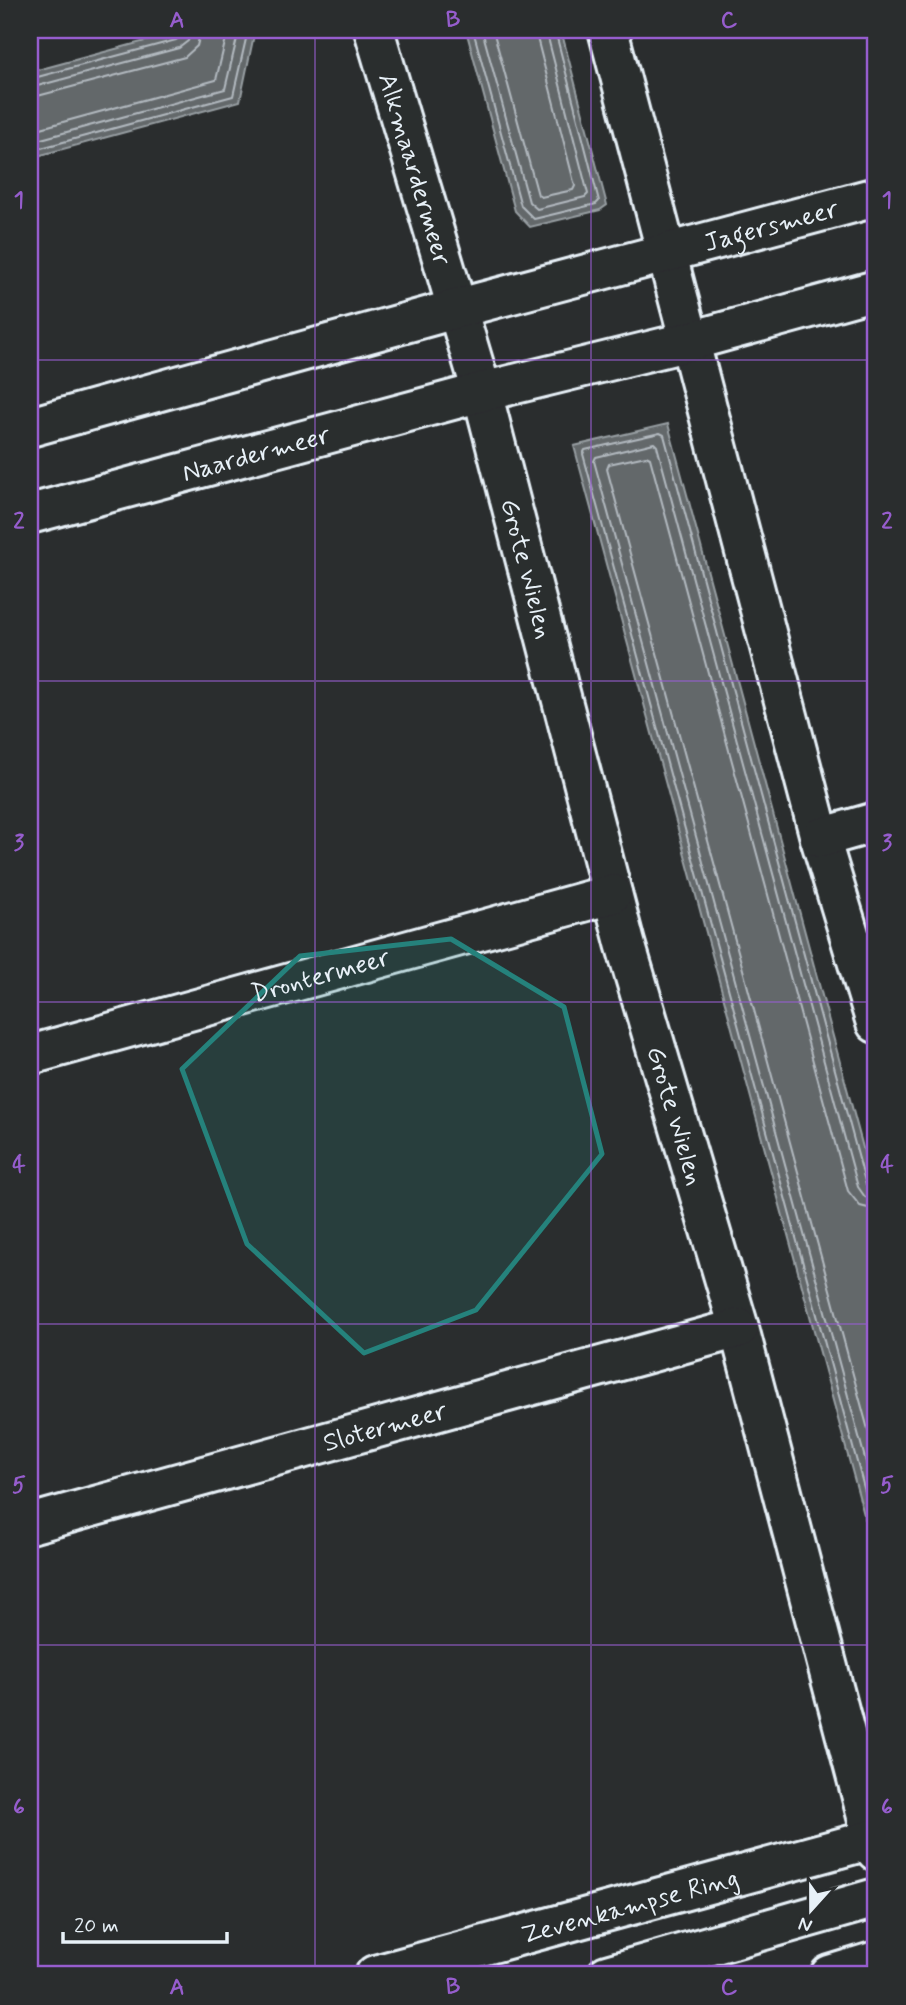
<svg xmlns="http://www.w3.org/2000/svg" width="906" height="2005" font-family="Mynerve,sans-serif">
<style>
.water{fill:#63686b;stroke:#989fa3;stroke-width:2}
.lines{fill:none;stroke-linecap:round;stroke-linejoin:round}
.shore{stroke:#b3bac0;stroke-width:2}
.minor-casing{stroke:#e8f1f8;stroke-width:44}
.major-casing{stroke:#e8f1f8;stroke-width:44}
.minor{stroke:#2a2d2e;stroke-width:38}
.major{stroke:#2a2d2e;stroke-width:38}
.marked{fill:#25827c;fill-opacity:0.2;stroke:#25827c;stroke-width:5;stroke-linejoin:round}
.grid{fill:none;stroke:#965dcd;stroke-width:2;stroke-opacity:0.55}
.labels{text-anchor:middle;stroke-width:5;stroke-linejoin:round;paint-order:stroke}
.street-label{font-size:26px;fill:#e8f1f8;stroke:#2a2d2e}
.neatline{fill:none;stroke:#965dcd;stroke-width:2.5}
.grid-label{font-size:23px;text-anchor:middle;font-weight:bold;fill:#965dcd}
</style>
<rect width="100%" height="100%" fill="#2a2d2e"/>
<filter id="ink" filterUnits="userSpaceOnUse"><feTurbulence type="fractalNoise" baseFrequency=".0143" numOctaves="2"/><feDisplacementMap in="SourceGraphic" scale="14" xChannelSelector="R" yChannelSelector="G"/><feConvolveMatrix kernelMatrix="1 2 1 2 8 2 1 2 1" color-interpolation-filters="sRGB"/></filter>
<g filter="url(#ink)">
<g class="water">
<polygon points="186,30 255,30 240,101 30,158 30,72"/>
<polygon points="466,30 561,30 607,205 600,210 530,227 515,211"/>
<polygon points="668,424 876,1196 876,1559 574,446"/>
</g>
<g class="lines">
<g class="shore">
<polyline points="473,30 521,206 534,219 596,204 599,201 555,30"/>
<polyline points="482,30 529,202 537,209 585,197 588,194 546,30"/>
<polyline points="493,30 538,195 541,197 573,190 575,186 535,30"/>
<polyline points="30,79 176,40 181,36 182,30"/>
<polyline points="30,88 179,48 188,41 191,30"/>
<polyline points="30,98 185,57 197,46 201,30"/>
<polyline points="30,131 216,80 228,30"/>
<polyline points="30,142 225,89 239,30"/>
<polyline points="30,151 233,96 248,30"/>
<polyline points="876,1191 870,1190 866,1185 664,435 660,433 585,450 583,454 876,1532"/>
<polyline points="876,1200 865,1197 858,1187 657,446 654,443 596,457 594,461 876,1499"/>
<polyline points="876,1210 860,1206 848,1191 650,458 646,456 609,464 607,469 876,1459"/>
</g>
<defs>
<g id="minor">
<path id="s1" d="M374,30L482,392L625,943L739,1328L876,1851"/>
<polyline points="608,30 820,838 876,1023"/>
<path id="s2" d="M30,427L459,308L876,197"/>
<path id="s3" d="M30,514L482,392L690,341L876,290"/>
<polyline points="820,838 876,822"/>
<path id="s4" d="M30,1055L612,894"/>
<path id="s5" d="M30,1524L739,1328"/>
<path id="s6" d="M375,1975L873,1839"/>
</g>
<g id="major">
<polyline points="607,1975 876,1898"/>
<polyline points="830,1975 876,1961"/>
</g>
</defs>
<use href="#minor" class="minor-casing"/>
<use href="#major" class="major-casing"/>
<use href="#minor" class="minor"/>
<use href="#major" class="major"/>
</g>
</g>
<path class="marked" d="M451,939L564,1007L602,1154L476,1310L364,1353L247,1244L182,1069L300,956Z"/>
<path class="grid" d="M315,30V1975M591,30V1975M30,360H876M30,681H876M30,1002H876M30,1324H876M30,1645H876"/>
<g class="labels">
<g class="street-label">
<text dy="9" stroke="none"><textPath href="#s1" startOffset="145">Alkmaardermeer</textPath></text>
<text dy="9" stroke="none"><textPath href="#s2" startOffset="768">Jagersmeer</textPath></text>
<text dy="9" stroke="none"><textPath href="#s3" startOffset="234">Naardermeer</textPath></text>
<text dy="9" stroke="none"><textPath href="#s1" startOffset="560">Grote Wielen</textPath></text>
<text dy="9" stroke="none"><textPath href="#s4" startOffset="301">Drontermeer</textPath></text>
<text dy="9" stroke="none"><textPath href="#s1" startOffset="1127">Grote Wielen</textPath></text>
<text dy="9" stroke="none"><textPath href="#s5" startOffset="368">Slotermeer</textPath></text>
<text dy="9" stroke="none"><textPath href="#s6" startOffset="264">Zevenkampse Ring</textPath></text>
</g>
</g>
<rect width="906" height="2005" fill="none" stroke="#2a2d2e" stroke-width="77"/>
<g transform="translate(811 1910) rotate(201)" stroke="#2a2d2e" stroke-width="5" paint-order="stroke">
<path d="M0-5L12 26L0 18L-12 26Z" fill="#e8f1f8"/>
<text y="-10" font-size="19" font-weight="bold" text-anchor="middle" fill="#e8f1f8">N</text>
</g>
<path d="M63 1932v10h164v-10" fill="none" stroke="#e8f1f8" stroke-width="3.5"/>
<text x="74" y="1932" font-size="21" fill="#e8f1f8" stroke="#2a2d2e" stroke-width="5" paint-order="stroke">20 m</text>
<rect x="38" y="38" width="829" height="1928" class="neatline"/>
<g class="grid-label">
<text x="177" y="27">A</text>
<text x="453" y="27">B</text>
<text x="729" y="27">C</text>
<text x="19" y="207">1</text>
<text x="887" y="207">1</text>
<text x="19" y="528">2</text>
<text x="887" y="528">2</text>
<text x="19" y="850">3</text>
<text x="887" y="850">3</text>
<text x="19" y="1171">4</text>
<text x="887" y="1171">4</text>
<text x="19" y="1492">5</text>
<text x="887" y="1492">5</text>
<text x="19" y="1814">6</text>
<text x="887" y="1814">6</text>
<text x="177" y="1994">A</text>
<text x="453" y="1994">B</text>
<text x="729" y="1994">C</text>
</g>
</svg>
